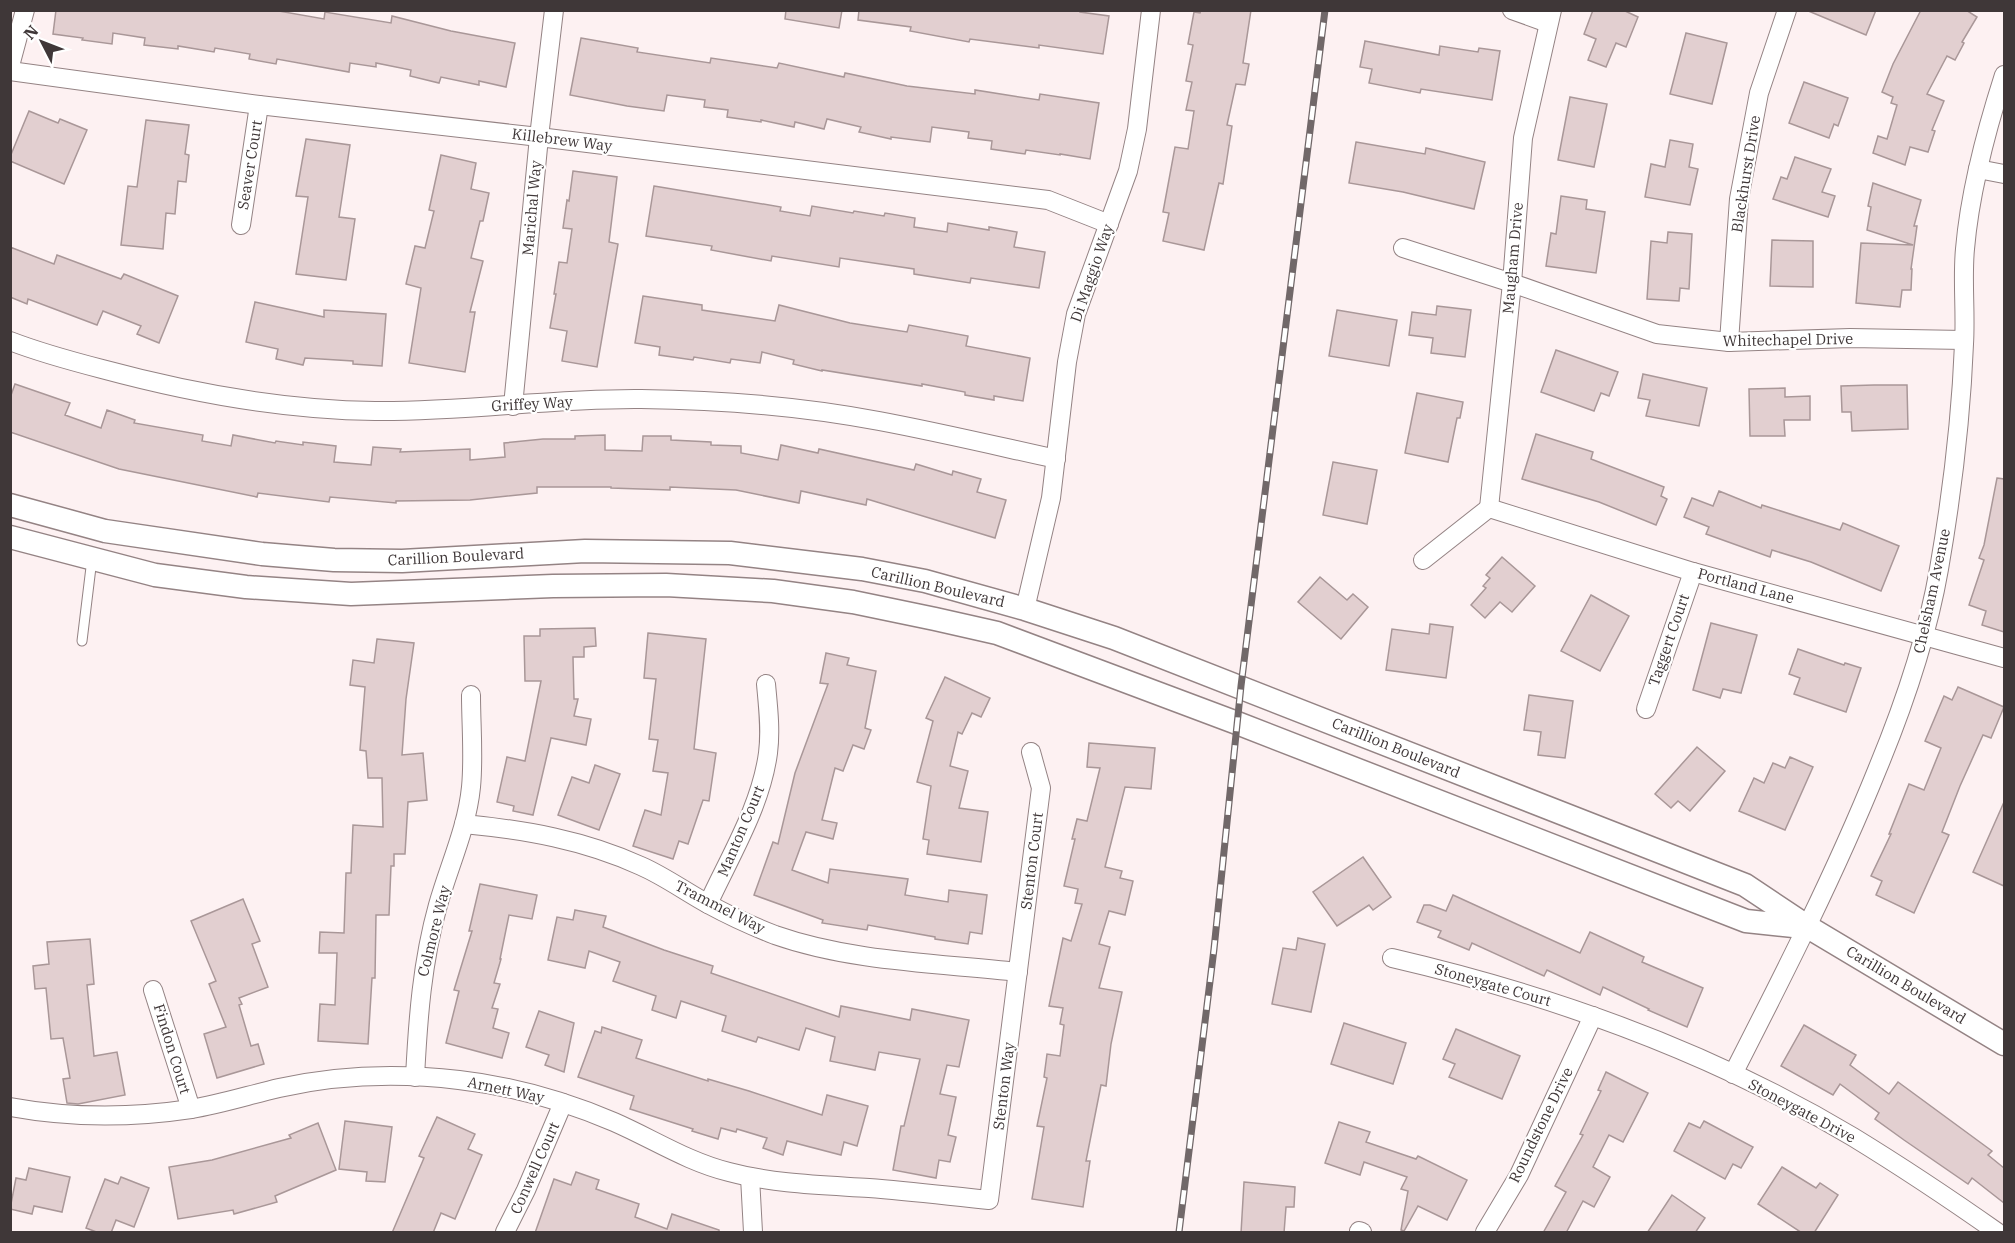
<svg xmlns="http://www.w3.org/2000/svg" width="2015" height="1243" font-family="'IBM Plex Serif',serif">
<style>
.building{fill:#e2cfd0;stroke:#a99798;stroke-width:1.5}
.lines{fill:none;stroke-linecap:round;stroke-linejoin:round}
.service-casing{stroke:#948384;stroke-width:11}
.minor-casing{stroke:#948384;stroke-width:20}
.tertiary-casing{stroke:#948384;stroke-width:25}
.service{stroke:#fff;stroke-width:9}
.minor{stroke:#fff;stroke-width:18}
.tertiary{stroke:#fff;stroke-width:22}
.rail-casing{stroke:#716869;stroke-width:7}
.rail{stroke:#fff;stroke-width:4.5;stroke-dasharray:14;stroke-linecap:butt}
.labels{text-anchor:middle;stroke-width:4.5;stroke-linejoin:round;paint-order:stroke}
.street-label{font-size:15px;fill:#3f3738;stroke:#fff}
</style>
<rect width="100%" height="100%" fill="#fdf1f2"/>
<g class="building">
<polygon points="56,10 273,10 324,19 325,12 391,23 392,16 451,31 515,43 506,87 479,81 479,85 441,77 439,83 410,76 411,70 376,63 376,67 350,63 349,72 277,59 276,64 249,59 250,54 215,48 214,52 178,46 178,49 144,45 145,38 113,33 112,44 82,40 83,38 53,34"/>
<polygon points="786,10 842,10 839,28 785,19"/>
<polygon points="859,10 1080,10 1080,12 1109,16 1103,54 1039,45 1039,48 970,39 969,42 910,31 911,27 858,20"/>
<polygon points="1201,10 1251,10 1243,63 1249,64 1245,85 1236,84 1227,125 1232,126 1223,184 1219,183 1204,250 1163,241 1169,213 1163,212 1175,147 1188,149 1194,111 1186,110 1192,82 1186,81 1193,45 1188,44 1194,12 1200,13"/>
<polygon points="1593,10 1623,10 1638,17 1626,47 1616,43 1606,67 1588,60 1596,39 1584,34"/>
<polygon points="1806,10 1876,10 1866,35"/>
<polygon points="1921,10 1966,10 1977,17 1962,42 1964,43 1955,60 1947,56 1927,94 1944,101 1932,130 1935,131 1928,152 1910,147 1905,165 1873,153 1878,136 1887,139 1897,105 1891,103 1893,97 1882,92 1893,64"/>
<polygon points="1686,33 1727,43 1712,104 1670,94"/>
<polygon points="581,38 638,48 637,52 710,63 711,58 777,68 779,63 844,77 845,73 907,86 975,94 975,90 1039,100 1040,94 1099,103 1090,159 1060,154 1060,155 1026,150 1025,154 991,149 992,141 968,138 969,132 932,127 930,142 891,137 891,139 859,132 861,127 827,119 824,129 795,122 794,127 761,120 761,122 727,117 728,110 704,107 705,100 667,95 664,111 627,106 570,95"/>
<polygon points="1365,41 1439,55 1440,46 1478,52 1479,48 1500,51 1492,100 1421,89 1420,93 1369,83 1372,69 1360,67"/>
<polygon points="1804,82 1848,98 1838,126 1834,124 1829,138 1789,123"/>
<polygon points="1570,97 1607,104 1594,167 1558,160"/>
<polygon points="29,111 58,123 60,119 87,130 64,184 10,161 10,157"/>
<polygon points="146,120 189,125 185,154 189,155 186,182 178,181 175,214 166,213 163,249 121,245 128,186 137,187"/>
<polygon points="306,139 350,145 339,217 355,219 346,280 296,274 308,197 296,196"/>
<polygon points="1670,140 1693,144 1689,167 1698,169 1690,205 1645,197 1651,164 1665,167"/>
<polygon points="1356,142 1425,154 1426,148 1485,162 1474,209 1403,192 1349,183"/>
<polygon points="441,155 476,163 471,189 489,193 483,221 480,221 471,258 483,261 470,312 475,312 465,372 409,363 421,288 406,284 415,246 425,248 434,211 429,210"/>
<polygon points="1795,157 1831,169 1822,192 1835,196 1828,217 1773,199 1781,177 1787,179"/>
<polygon points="573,171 617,177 609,242 618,244 597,367 562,361 567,331 550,328 556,294 554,294 559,262 567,263 572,229 563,228 567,200 569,201"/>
<polygon points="1873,183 1921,200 1914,226 1917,226 1911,269 1912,269 1911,290 1902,290 1900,307 1856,303 1861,243 1913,245 1867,230 1871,207 1868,206"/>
<polygon points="654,186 781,207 780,211 810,216 812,206 853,213 854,211 884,216 885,213 915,218 914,227 947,232 948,223 989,230 989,227 1017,232 1014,247 1045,252 1039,288 971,278 970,283 914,274 914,269 840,258 839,267 772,256 771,261 711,250 712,246 646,236"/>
<polygon points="1561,196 1587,200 1586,209 1605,212 1596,273 1546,266 1551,233 1556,234"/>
<polygon points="1668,232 1692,234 1689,289 1680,288 1679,301 1647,299 1651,241 1667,243"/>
<polygon points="1772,240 1813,241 1813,287 1770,286"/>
<polygon points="10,247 54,264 57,255 121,279 124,274 178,296 159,343 137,334 141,326 103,311 97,325 28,299 27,304 10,297"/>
<polygon points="643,296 702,305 702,310 775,321 779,305 850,323 907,332 909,325 968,336 966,346 1030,358 1023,401 994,396 994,400 965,395 965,392 922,384 922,386 822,370 822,371 793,364 794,360 762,352 760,363 731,359 730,363 694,357 693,360 659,355 660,347 635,343"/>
<polygon points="255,302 324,317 324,310 386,314 382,366 353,364 353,361 305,358 303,365 276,359 278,349 246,342"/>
<polygon points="1437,306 1471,310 1465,357 1431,353 1433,338 1409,335 1412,312 1436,315"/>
<polygon points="1337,310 1397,320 1389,366 1329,356"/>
<polygon points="1556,350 1618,372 1609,396 1601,393 1594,411 1541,392"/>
<polygon points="1643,374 1707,388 1699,426 1646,416 1650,400 1638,398"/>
<polygon points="15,384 70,403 65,415 101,428 107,410 135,420 134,423 203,435 202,441 231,446 233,435 275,443 276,441 303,445 303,442 336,446 334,462 371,465 373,447 401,449 400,452 470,449 470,460 505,457 504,443 543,439 575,439 575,436 605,435 605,450 642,451 643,436 671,436 671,440 711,442 711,445 741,446 741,453 778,460 781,445 818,453 819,449 914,470 916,464 952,475 953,471 981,479 977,492 1006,500 995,538 867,499 866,505 801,491 799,503 736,490 670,487 670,490 611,488 611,487 537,487 537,493 470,500 396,501 396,503 330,497 329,502 258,493 257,497 119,469 10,432 10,398"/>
<polygon points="1874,385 1907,385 1908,429 1852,431 1851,412 1842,412 1841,386"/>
<polygon points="1785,388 1785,397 1810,396 1810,420 1784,420 1785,436 1750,436 1749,389"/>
<polygon points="1417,393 1463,402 1460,418 1457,418 1448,462 1405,453"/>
<polygon points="1536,434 1593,452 1591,459 1664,487 1661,496 1667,499 1656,525 1599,502 1522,479"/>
<polygon points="1333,462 1377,470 1367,524 1323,515"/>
<polygon points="1997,478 2004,479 2004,632 1982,625 1986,611 1969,605 1984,560 1979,558 1984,545"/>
<polygon points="1719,491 1761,508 1762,505 1840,530 1843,523 1899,546 1881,591 1811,562 1772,550 1770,557 1706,534 1709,527 1684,517 1692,498 1713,506"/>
<polygon points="1502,557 1535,586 1512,612 1500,602 1485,618 1471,605 1486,588 1483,586 1490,578 1486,575"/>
<polygon points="1320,577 1347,600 1353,594 1368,607 1341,639 1298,602"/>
<polygon points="1591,595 1629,616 1600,671 1561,651"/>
<polygon points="1711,623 1757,635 1741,693 1723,689 1720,698 1693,690"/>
<polygon points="1430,624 1453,627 1446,678 1386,670 1392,629 1429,634"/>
<polygon points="595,628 596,646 584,647 584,657 573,657 574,699 578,699 574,716 591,719 586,745 551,738 533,815 513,811 514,806 497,802 507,757 525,761 541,681 525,681 524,636 540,636 540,629"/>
<polygon points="648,633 706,639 694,749 716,753 709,801 703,800 688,844 679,841 673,859 633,846 645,810 661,815 668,773 653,771 658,740 649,739 656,679 644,678"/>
<polygon points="377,639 414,643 406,699 402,755 423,753 427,800 408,802 405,854 394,854 394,866 391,866 389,915 376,915 375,978 372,978 368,1044 318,1041 320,1004 335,1005 337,953 319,953 320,932 344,933 346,873 351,873 353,825 383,827 382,778 368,778 366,751 360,750 365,687 350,685 353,660 374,663"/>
<polygon points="1798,649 1844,665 1845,663 1861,668 1846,712 1794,694 1800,678 1789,674"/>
<polygon points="826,653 849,658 847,665 876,671 865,728 871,730 864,749 853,745 843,771 835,768 822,820 837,823 833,839 806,832 792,870 828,883 830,869 908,879 905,895 948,902 949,890 987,895 982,934 970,932 968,944 935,939 935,937 868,925 867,930 822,923 823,920 754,895 773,842 778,844 795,773 828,684 820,683"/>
<polygon points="945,677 990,698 981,717 972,713 962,734 958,732 950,766 968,771 959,808 988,812 981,862 927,854 929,840 923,839 931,786 917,782 933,721 926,718"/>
<polygon points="1958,687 2004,707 1991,738 1983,735 1960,786 1942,832 1949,835 1914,913 1876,895 1882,881 1871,876 1891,834 1889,834 1909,784 1924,790 1941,748 1925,741 1944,696 1952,700"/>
<polygon points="1529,695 1573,701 1565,758 1538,755 1541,732 1524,730"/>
<polygon points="1089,743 1155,748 1151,789 1125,787 1105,867 1122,871 1120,878 1133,881 1125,915 1109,911 1099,944 1110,947 1099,988 1122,992 1111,1044 1106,1086 1101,1085 1086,1161 1090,1161 1083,1207 1032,1199 1044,1127 1037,1126 1047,1078 1044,1077 1047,1054 1060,1056 1064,1025 1060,1024 1063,1008 1049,1006 1063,938 1071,941 1082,904 1075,903 1078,889 1064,886 1075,839 1072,839 1077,819 1087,821 1100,768 1087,767"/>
<polygon points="1697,747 1725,771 1690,811 1678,801 1671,808 1655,794"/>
<polygon points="1790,757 1813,767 1785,830 1739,811 1754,778 1764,783 1773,763 1785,768"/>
<polygon points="595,765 620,774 599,830 558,815 572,777 589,783"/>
<polygon points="2004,802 2004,886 1973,872"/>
<polygon points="1363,857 1391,897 1373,910 1369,905 1337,926 1313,892"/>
<polygon points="480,884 537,895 532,919 509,915 500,959 501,959 494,983 500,984 492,1008 498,1009 493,1028 509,1033 502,1058 446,1043 459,991 454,990 472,931 469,931"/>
<polygon points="1453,895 1580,953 1590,932 1644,957 1642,962 1703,988 1687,1027 1648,1010 1649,1009 1603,987 1600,995 1547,970 1544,976 1472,943 1469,950 1438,937 1441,931 1417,922 1424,905 1430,905 1446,911"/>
<polygon points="243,899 260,941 252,944 268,987 239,998 242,1004 239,1005 251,1046 258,1044 264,1064 217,1078 204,1034 226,1027 209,984 216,981 191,921"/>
<polygon points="575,910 606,916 603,927 664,950 713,966 711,973 839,1017 841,1006 910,1020 912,1009 969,1020 959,1067 947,1065 940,1094 956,1097 948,1135 956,1137 950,1162 939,1160 936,1178 893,1170 901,1126 904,1126 920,1059 879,1052 875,1070 830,1061 835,1037 806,1028 799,1050 758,1037 756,1042 722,1031 726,1016 681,1001 676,1018 652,1010 656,996 613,981 620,962 589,951 585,968 548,960 557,917 573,920"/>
<polygon points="1298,938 1325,944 1311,1012 1272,1004 1283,948 1296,950"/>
<polygon points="90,939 94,984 87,985 94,1056 117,1052 125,1095 78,1104 67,1103 63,1079 70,1078 63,1038 51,1039 46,988 35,989 33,966 49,964 47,942"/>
<polygon points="539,1011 574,1023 564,1072 545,1065 549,1055 526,1047"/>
<polygon points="1344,1023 1406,1043 1393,1084 1331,1064"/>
<polygon points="1804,1025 1856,1055 1850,1065 1889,1094 1898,1082 1992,1151 1988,1155 2004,1168 2004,1203 1972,1178 1968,1184 1904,1140 1875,1119 1879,1113 1840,1084 1833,1095 1781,1066"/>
<polygon points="602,1027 642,1040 636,1058 708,1081 708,1079 749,1091 822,1115 827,1095 868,1106 857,1146 844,1142 841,1155 787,1141 783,1155 763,1148 767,1138 737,1129 736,1132 721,1128 718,1139 692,1131 693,1129 630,1109 634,1096 578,1077 595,1031 601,1033"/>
<polygon points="1456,1029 1520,1056 1502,1099 1449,1077 1455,1064 1443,1059"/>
<polygon points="1606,1072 1648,1093 1623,1142 1609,1135 1593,1167 1610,1177 1594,1207 1583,1201 1566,1233 1543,1233 1566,1192 1555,1186 1583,1135 1580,1134 1601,1091 1598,1090"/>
<polygon points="437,1117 475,1134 468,1149 482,1155 455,1219 441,1213 433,1233 392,1233 424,1158 419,1156"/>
<polygon points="345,1121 392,1127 385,1182 366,1181 367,1172 339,1169"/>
<polygon points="1704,1121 1753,1147 1741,1168 1733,1164 1725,1179 1674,1151 1689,1123 1700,1128"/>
<polygon points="1339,1122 1370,1132 1366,1142 1416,1159 1418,1156 1467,1180 1447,1220 1418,1206 1404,1231 1401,1230 1408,1191 1401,1189 1407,1177 1364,1162 1360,1175 1325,1163"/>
<polygon points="318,1123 336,1170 275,1196 277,1202 234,1214 233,1210 178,1219 169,1167 212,1160 291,1138 289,1135"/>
<polygon points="1782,1167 1816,1188 1820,1183 1838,1195 1814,1233 1802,1233 1758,1204"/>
<polygon points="29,1168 70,1177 62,1212 34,1206 32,1214 10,1209 16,1178 26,1180"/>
<polygon points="576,1172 599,1180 596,1189 639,1204 635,1217 667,1229 672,1214 719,1230 719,1233 535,1233 554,1179 571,1185"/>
<polygon points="121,1177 149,1188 134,1227 116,1220 111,1233 99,1233 86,1228 105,1179 118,1184"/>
<polygon points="1244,1182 1295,1187 1294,1207 1286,1207 1284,1233 1241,1233"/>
<polygon points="1672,1195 1705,1218 1695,1233 1647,1233"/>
</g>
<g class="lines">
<defs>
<polyline id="service" points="82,641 92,559"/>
<g id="minor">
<polyline points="1512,10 1548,23"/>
<polyline points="10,66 25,10"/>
<polyline points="10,71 259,105 539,137 1048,200 1109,224"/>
<polyline points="1978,169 2004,174"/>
<polyline points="241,225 259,105"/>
<polyline points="1403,248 1512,283 1657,334 1729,342 1850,338 1964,340"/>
<path d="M10,341C41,353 71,361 102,369C191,393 283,410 375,411C464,412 552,398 641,399C720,400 801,406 879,421C938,432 997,446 1056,459"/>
<polyline points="1729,342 1739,199 1759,93 1787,10"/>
<polyline points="513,406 539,137 554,10"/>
<polyline points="1489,508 1693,572 2004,658"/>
<polyline points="1489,508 1512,283 1523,138 1552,10"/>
<polyline points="1423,560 1489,508"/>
<polyline points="1025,609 1051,498 1067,362 1076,314 1128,171 1137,129 1151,10"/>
<polyline points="1646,709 1693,572"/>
<path d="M464,824C526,830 584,840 641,866C664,876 686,892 708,904C730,916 752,926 775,935C852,962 937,963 1018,972"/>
<path d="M708,904C730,856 761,806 768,753C771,730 768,706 766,684"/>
<path d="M1392,958C1552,995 1711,1052 1853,1137C1902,1167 1950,1199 1997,1232"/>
<polyline points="153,990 191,1109"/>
<path d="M1733,1074C1784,974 1835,874 1877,770C1904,705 1927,638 1939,569C1952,494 1961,419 1964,344C1966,312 1962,280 1965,249C1970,190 1986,131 2004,75"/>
<path d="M415,1077C418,1019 422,962 438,905C449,866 467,828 471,787C474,757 471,725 471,695"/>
<path d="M10,1107C70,1118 131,1118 191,1109C221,1104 249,1095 279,1088C337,1075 400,1073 459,1080C512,1086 565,1101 614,1122C653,1139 688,1162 729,1172C774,1184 823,1185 869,1188C909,1191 949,1196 989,1200L1041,788L1031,752"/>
<polyline points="750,1177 753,1232"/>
<polyline points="1359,1231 1362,1232"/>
<polyline points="505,1232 526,1190 563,1103"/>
<polyline points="1485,1232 1519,1175 1593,1016"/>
</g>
<g id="tertiary">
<polyline points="10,505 105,531 262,554 334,560 402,561 585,551 730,553 862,569 925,581 1025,609 1114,638 1745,885 1808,927 2004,1044"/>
<polyline points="10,537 155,575 246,587 351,594 553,586 666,585 773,591 853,602 935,619 997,633 1237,723 1746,921 1803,927"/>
</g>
</defs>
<use href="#service" class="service-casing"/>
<use href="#minor" class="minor-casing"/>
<use href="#tertiary" class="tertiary-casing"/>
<use href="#service" class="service"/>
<use href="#minor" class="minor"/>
<use href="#tertiary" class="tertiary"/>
<defs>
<polyline id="rail" points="1179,1232 1214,949 1241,686 1325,10"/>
</defs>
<use href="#rail" class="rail-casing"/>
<use href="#rail" class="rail"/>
</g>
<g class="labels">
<g class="street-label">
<text transform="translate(562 140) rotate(7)" y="5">Killebrew Way</text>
<text transform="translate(250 165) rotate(-81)" y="5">Seaver Court</text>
<text transform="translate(1746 174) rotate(-81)" y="5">Blackhurst Drive</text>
<text transform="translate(532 208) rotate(-85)" y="5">Marichal Way</text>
<text transform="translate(1513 258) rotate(-85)" y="5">Maugham Drive</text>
<text transform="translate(1092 273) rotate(-71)" y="5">Di Maggio Way</text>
<text transform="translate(1788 340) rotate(-1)" y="5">Whitechapel Drive</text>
<text transform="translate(532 404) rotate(-3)" y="5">Griffey Way</text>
<text transform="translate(456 557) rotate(-3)" y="5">Carillion Boulevard</text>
<text transform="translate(1746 586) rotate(15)" y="5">Portland Lane</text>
<text transform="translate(938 587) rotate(13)" y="5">Carillion Boulevard</text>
<text transform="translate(1932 591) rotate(-78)" y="5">Chelsham Avenue</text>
<text transform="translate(1669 640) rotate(-71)" y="5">Taggert Court</text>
<text transform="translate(1396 748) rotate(22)" y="5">Carillion Boulevard</text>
<text transform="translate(741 831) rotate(-67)" y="5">Manton Court</text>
<text transform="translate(1032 861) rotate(-83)" y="5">Stenton Court</text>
<text transform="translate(720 907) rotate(27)" y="5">Trammel Way</text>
<text transform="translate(434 931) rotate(-76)" y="5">Colmore Way</text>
<text transform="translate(1493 985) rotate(16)" y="5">Stoneygate Court</text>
<text transform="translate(1906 985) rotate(31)" y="5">Carillion Boulevard</text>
<text transform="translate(172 1049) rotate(73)" y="5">Findon Court</text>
<text transform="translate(1004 1086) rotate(-83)" y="5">Stenton Way</text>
<text transform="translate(506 1090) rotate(12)" y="5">Arnett Way</text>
<text transform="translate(1802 1111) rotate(28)" y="5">Stoneygate Drive</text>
<text transform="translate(1541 1125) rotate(-64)" y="5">Roundstone Drive</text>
<text transform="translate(535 1168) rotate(-66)" y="5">Conwell Court</text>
</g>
</g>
<rect width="2015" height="1243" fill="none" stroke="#3f3738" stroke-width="24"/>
<g transform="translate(42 42) rotate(312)" stroke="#ffffff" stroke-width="4.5" paint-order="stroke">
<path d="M0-4.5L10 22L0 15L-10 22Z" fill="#3f3738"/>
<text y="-9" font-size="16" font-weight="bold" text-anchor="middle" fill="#3f3738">N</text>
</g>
</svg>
